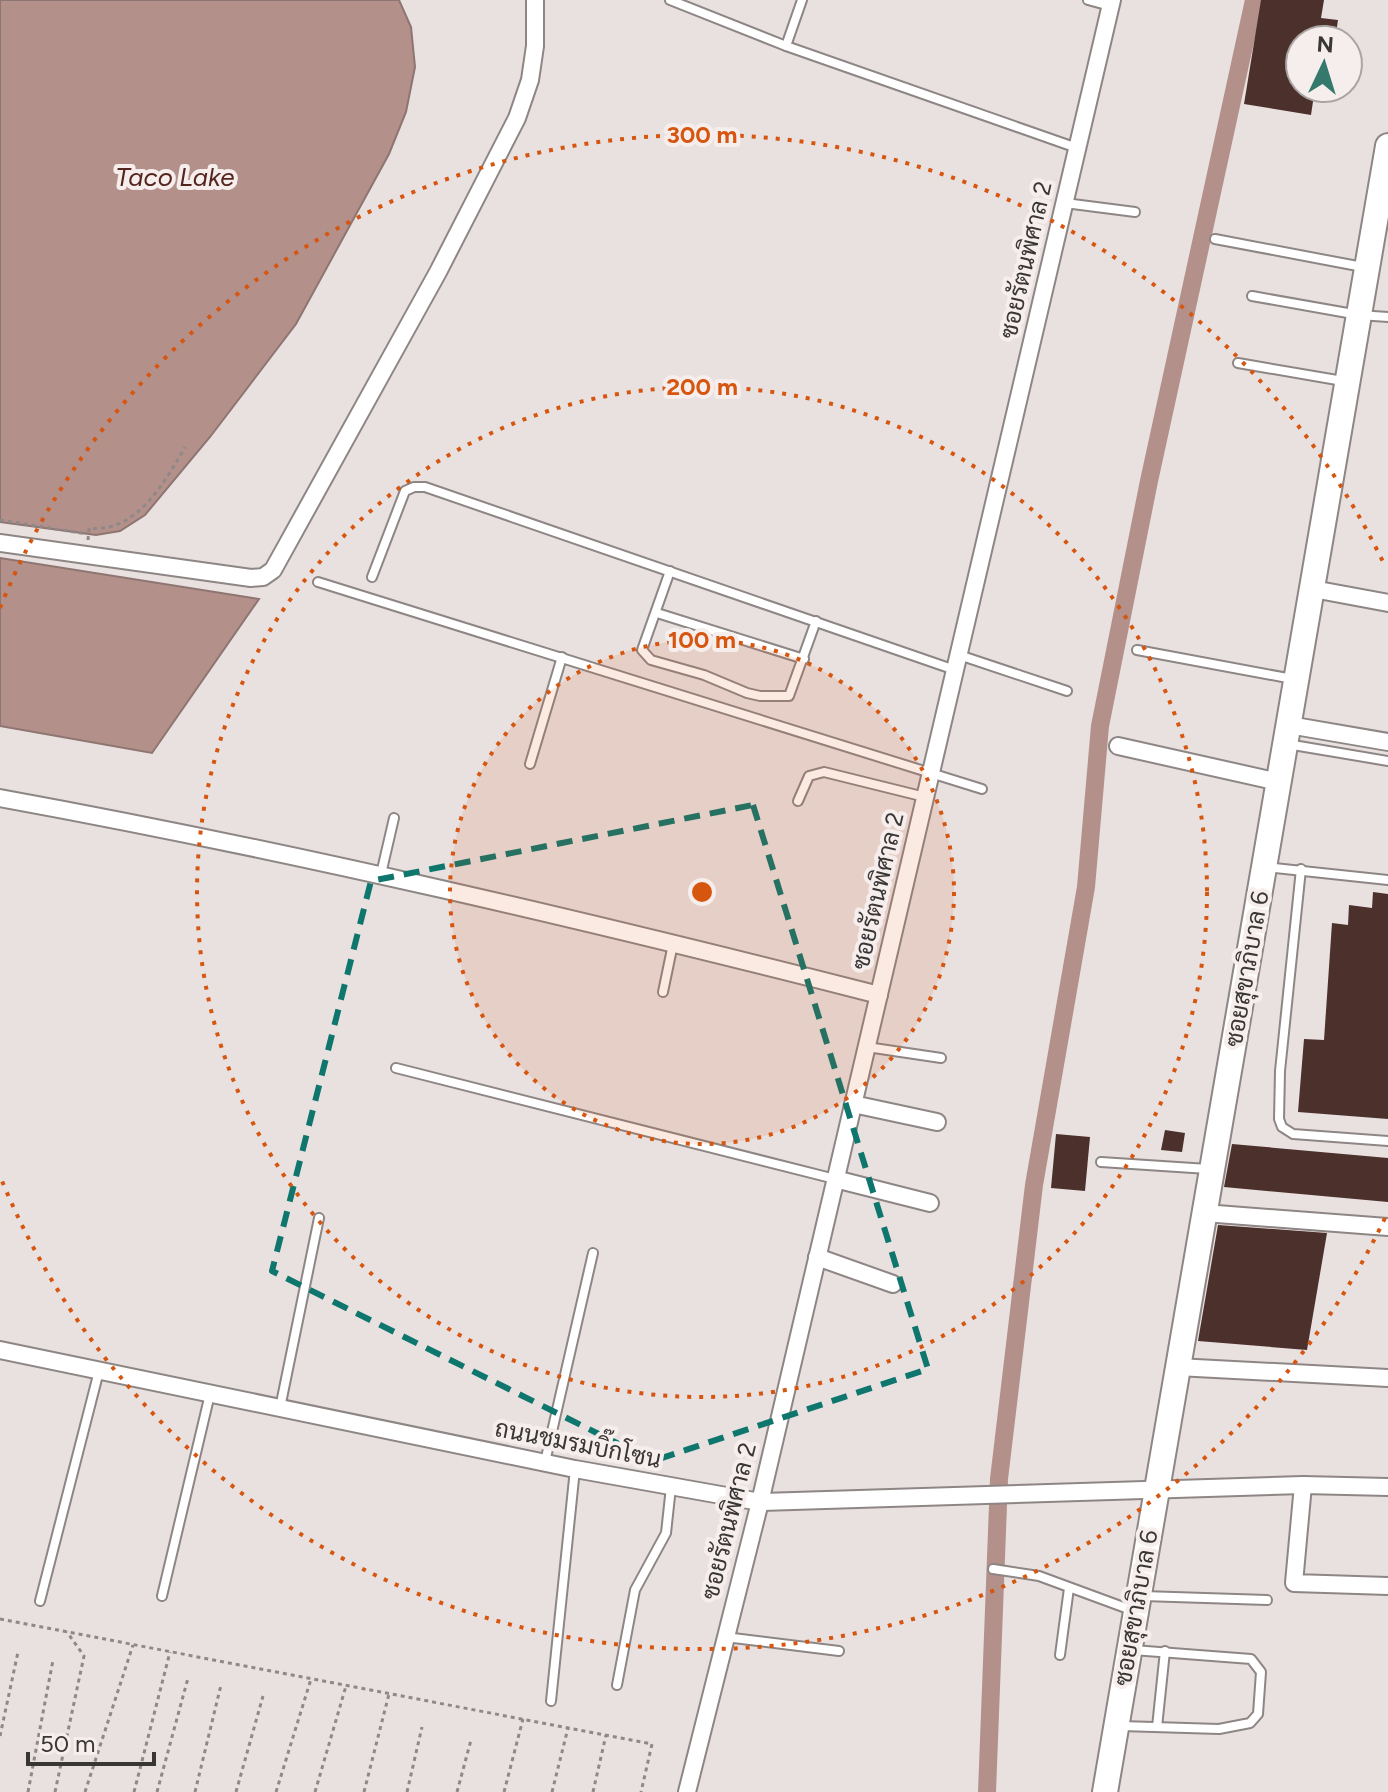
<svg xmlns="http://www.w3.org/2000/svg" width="1388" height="1792" font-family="Figtree,Sarabun,sans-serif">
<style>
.water{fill:#b3908a;stroke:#8e7571;stroke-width:2}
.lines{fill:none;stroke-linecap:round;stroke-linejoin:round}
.canal{stroke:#b3908a;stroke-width:18}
.building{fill:#4c302b}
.lane-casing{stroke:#8d8685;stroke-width:12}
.street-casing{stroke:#8d8685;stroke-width:20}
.secondary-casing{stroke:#8d8685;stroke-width:28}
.path{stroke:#8e8988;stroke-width:3;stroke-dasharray:4 4;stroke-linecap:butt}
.lane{stroke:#fff;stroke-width:8}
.street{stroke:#fff;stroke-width:16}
.secondary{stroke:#fff;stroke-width:24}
.marked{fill:none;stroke:#0f766e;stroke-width:6;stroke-dasharray:16 10;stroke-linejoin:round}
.ring{fill:none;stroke:#d65610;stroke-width:4;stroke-dasharray:4 8}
.labels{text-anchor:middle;stroke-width:8;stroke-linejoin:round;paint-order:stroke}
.street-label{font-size:24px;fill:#393636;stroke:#f6eeed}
.water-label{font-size:26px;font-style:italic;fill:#54241d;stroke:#f6eeed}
.centre{fill:#d65610;stroke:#f6eeed;stroke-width:4}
.ring-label{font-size:24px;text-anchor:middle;font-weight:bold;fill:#d65610;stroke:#f6eeed;stroke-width:8;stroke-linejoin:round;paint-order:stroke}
</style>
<rect width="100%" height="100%" fill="#e9e1e0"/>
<g class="water">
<polygon points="0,0 399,0 411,27 415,67 406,112 389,154 296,324 210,437 145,515 120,531 96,535 0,522"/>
<polygon points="0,558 259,599 152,753 0,726"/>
</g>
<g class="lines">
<polyline class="canal" points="987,1792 999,1479 1034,1185 1086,887 1100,726 1149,481 1254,0"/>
</g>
<g class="building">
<polygon points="1261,0 1324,0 1321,18 1338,20 1335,40 1300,40 1300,88 1315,88 1311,115 1244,104"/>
<polygon points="1373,892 1388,894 1388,1119 1298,1112 1304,1039 1324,1040 1332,923 1348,925 1349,905 1372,908"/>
<polygon points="1165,1130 1185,1133 1182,1152 1161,1150"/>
<polygon points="1056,1134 1090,1137 1085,1191 1051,1188"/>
<polygon points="1232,1144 1388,1158 1388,1202 1224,1187"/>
<polygon points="1218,1225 1327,1233 1307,1350 1198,1341"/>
</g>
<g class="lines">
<defs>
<g id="lane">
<polyline points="670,0 786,46 1077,148"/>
<polyline points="1088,0 1110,6"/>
<polyline points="786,46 802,0"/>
<polyline points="1065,203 1135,212"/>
<polyline points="1215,239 1363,267"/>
<polyline points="1252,296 1359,315 1388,317"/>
<polyline points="1238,363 1343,381"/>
<polyline points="670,571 642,650 651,660 704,675 747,693 760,696 789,696 816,621"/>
<polyline points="372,577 405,491 414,487 425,487 955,670"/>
<polyline points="318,582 982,789"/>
<polyline points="657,613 804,659"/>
<polyline points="1137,650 1293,679"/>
<polyline points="959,655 1067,691"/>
<polyline points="1287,744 1388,761"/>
<polyline points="530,764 562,657"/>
<polyline points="798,801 809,776 824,772 925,797"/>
<polyline points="1266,867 1388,880"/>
<polyline points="1301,869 1280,1071 1279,1119 1282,1127 1293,1134 1388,1141"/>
<polyline points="381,874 394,818"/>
<polyline points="663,992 673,944"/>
<polyline points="867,1047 941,1058"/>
<polyline points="396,1068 835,1179"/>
<polyline points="1101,1162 1208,1169"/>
<polyline points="280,1408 319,1218"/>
<polyline points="545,1462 593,1253"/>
<polyline points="993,1569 1039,1576 1134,1611"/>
<polyline points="162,1596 210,1394"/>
<polyline points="1143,1596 1267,1600"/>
<polyline points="40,1601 99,1371"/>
<polyline points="725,1637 839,1651"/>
<polyline points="1060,1655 1069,1588"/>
<polyline points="617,1685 635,1590 666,1533 671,1487"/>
<polyline points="551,1701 575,1469"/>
<polyline points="1121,1726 1219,1729 1250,1723 1258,1714 1261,1672 1251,1659 1133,1650"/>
<polyline points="1157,1727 1165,1651"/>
</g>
<g id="street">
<polyline points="0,543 251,578 263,577 273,570 438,272 517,118 530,80 535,46 535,0"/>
<polyline points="1313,589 1388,603"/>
<polyline points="1289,725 1388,742"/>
<polyline points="1118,746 1279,782"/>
<path d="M0,798C296,852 588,921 879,995"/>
<polyline points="853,1104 937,1122"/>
<polyline points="835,1179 930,1203"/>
<polyline points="1204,1213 1388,1227"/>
<polyline points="817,1257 893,1284"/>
<polyline points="0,1350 575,1469 760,1502 1303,1485 1388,1487"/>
<polyline points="1177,1367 1388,1378"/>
<polyline points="1303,1485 1294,1583 1388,1586"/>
<polyline points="687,1792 760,1502 1112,0"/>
</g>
<polyline id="secondary" points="1105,1792 1388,146"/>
</defs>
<use href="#lane" class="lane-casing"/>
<use href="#street" class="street-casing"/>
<use href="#secondary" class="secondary-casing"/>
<g class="path">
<polyline points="0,520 87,534"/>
<path d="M88,540L89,528C136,534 165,482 185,447"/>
<polyline points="0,1619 652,1744 641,1792"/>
<polyline points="0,1736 18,1652"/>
<polyline points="28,1792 53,1660"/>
<polyline points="55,1792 84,1656 67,1632"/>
<polyline points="85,1792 133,1645"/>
<polyline points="134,1792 170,1652"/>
<polyline points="157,1792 188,1678"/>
<polyline points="195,1792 221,1685"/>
<polyline points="236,1792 263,1696"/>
<polyline points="276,1792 311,1679"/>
<polyline points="315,1792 346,1686"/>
<polyline points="364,1792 389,1694"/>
<polyline points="407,1792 422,1727"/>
<polyline points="457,1792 471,1740"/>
<polyline points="504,1792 523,1719"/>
<polyline points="552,1792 568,1728"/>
<polyline points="593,1792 606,1735"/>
</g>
<use href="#lane" class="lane"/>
<use href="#street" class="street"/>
<use href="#secondary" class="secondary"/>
</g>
<path class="marked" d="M753,805L928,1369L653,1461L272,1271L371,881Z"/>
<circle cx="702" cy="892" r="252" fill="#d65610" fill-opacity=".12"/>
<g class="ring">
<circle cx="702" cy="892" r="252"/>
<circle cx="702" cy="892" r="505"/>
<path d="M1385 1218A757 757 0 0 1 0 1176M0 608A757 757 0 0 1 1385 566"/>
</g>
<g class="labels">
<g class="street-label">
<text transform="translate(1026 260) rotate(-77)" y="8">ซอยรัตนพิศาล 2</text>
<text transform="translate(878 891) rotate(-77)" y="8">ซอยรัตนพิศาล 2</text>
<text transform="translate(1247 969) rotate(-80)" y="8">ซอยสุขาภิบาล 6</text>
<text transform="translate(578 1444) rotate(11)" y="8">ถนนชมรมบิ๊กโซน</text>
<text transform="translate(729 1521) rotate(-76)" y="8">ซอยรัตนพิศาล 2</text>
<text transform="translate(1136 1608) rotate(-80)" y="8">ซอยสุขาภิบาล 6</text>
</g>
<g class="water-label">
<text x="175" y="186">Taco Lake</text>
</g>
</g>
<circle cx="702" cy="892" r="12" class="centre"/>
<g class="ring-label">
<text x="702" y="143">300 m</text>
<text x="702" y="395">200 m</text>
<text x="702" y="648">100 m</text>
</g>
<g transform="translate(1324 64) rotate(4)"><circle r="38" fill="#f6eeed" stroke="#aaa4a4" stroke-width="2"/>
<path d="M0-6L14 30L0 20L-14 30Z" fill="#34796c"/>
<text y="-12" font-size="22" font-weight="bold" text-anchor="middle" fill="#393636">N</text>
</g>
<path d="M28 1752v12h126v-12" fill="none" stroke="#393636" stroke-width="4"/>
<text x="40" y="1752" font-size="24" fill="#393636" stroke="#f6eeed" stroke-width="6" paint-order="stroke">50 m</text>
</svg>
